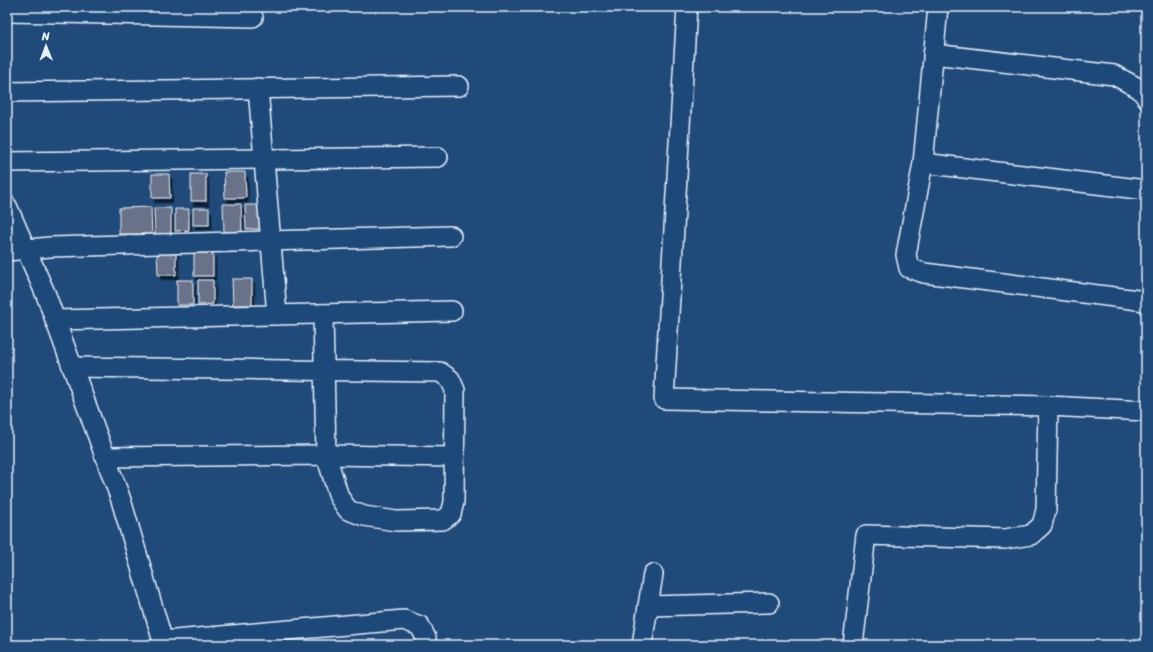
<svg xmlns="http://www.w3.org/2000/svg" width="1153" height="652" font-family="Sriracha,sans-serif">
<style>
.building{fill:#6a728a;stroke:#e8f1f8;filter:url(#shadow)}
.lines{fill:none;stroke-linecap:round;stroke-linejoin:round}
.minor-casing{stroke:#e8f1f8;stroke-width:22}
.minor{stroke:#1f4a7a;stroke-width:19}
</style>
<defs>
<filter id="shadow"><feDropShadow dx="2.5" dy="4.5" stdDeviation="0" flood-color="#0009"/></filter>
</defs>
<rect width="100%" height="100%" fill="#1f4a7a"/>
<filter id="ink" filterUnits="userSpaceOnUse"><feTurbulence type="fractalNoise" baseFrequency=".025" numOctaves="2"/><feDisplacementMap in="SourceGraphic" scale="8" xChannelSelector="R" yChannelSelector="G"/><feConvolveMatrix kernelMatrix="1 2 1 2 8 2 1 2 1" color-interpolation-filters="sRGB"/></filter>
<g filter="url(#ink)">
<g class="building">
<polygon points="224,172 245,172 246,198 225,198"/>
<polygon points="152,174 169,174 170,198 152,198"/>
<rect x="191" y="174" width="15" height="27"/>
<polygon points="223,204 241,204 242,232 224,232"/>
<polygon points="245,205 262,205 262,229 246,229"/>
<polygon points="151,207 152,234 119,234 119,208"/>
<polygon points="154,208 171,208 171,234 155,235"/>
<rect x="193" y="208" width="16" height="17"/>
<polygon points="175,209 189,209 189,230 175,231"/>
<polygon points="176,250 176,275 158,275 157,251"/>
<rect x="194" y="253" width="19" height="23"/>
<polygon points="232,279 252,279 252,305 233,305"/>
<rect x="177" y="280" width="16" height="25"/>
<polygon points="198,280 213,280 213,304 198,305"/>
</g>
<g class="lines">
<defs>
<g id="minor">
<polyline points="687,7 664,399 1048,406 1146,411"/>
<polyline points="938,7 923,163 906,255 909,268 924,273 1146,301"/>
<polyline points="7,12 253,17"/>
<polyline points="933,54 1114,75 1140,89 1146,97"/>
<polyline points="258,88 277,315"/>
<polyline points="7,92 459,86"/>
<polyline points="7,162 438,157"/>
<polyline points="923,163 1146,190"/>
<polyline points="7,206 46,295 121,500 164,645"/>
<polyline points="7,251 50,247 451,236"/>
<polyline points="55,320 452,311"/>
<polyline points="72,367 440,372 450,379 455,390 454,502 451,514 443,520 396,521 364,516 348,510 339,497 326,455 323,314"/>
<polyline points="105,457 326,455 454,457"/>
<polyline points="648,606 769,603"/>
<polyline points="163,641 404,620 420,626 426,638 426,645"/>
<polyline points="642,645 653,574"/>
<polyline points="853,645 866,535 1005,539 1031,535 1042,525 1046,510 1048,406"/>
</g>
</defs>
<use href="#minor" class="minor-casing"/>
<use href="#minor" class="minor"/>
</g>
</g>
<rect width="1153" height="652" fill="none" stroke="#1f4a7a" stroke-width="24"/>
<rect x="12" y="12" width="1129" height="628" fill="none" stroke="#e8f1f8" stroke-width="1.5" filter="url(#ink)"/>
<g transform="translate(46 46) rotate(359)" stroke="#1f4a7a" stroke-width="3" paint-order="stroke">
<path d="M0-3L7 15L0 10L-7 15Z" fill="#e8f1f8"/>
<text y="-6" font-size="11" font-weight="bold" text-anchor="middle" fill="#e8f1f8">N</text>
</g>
</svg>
